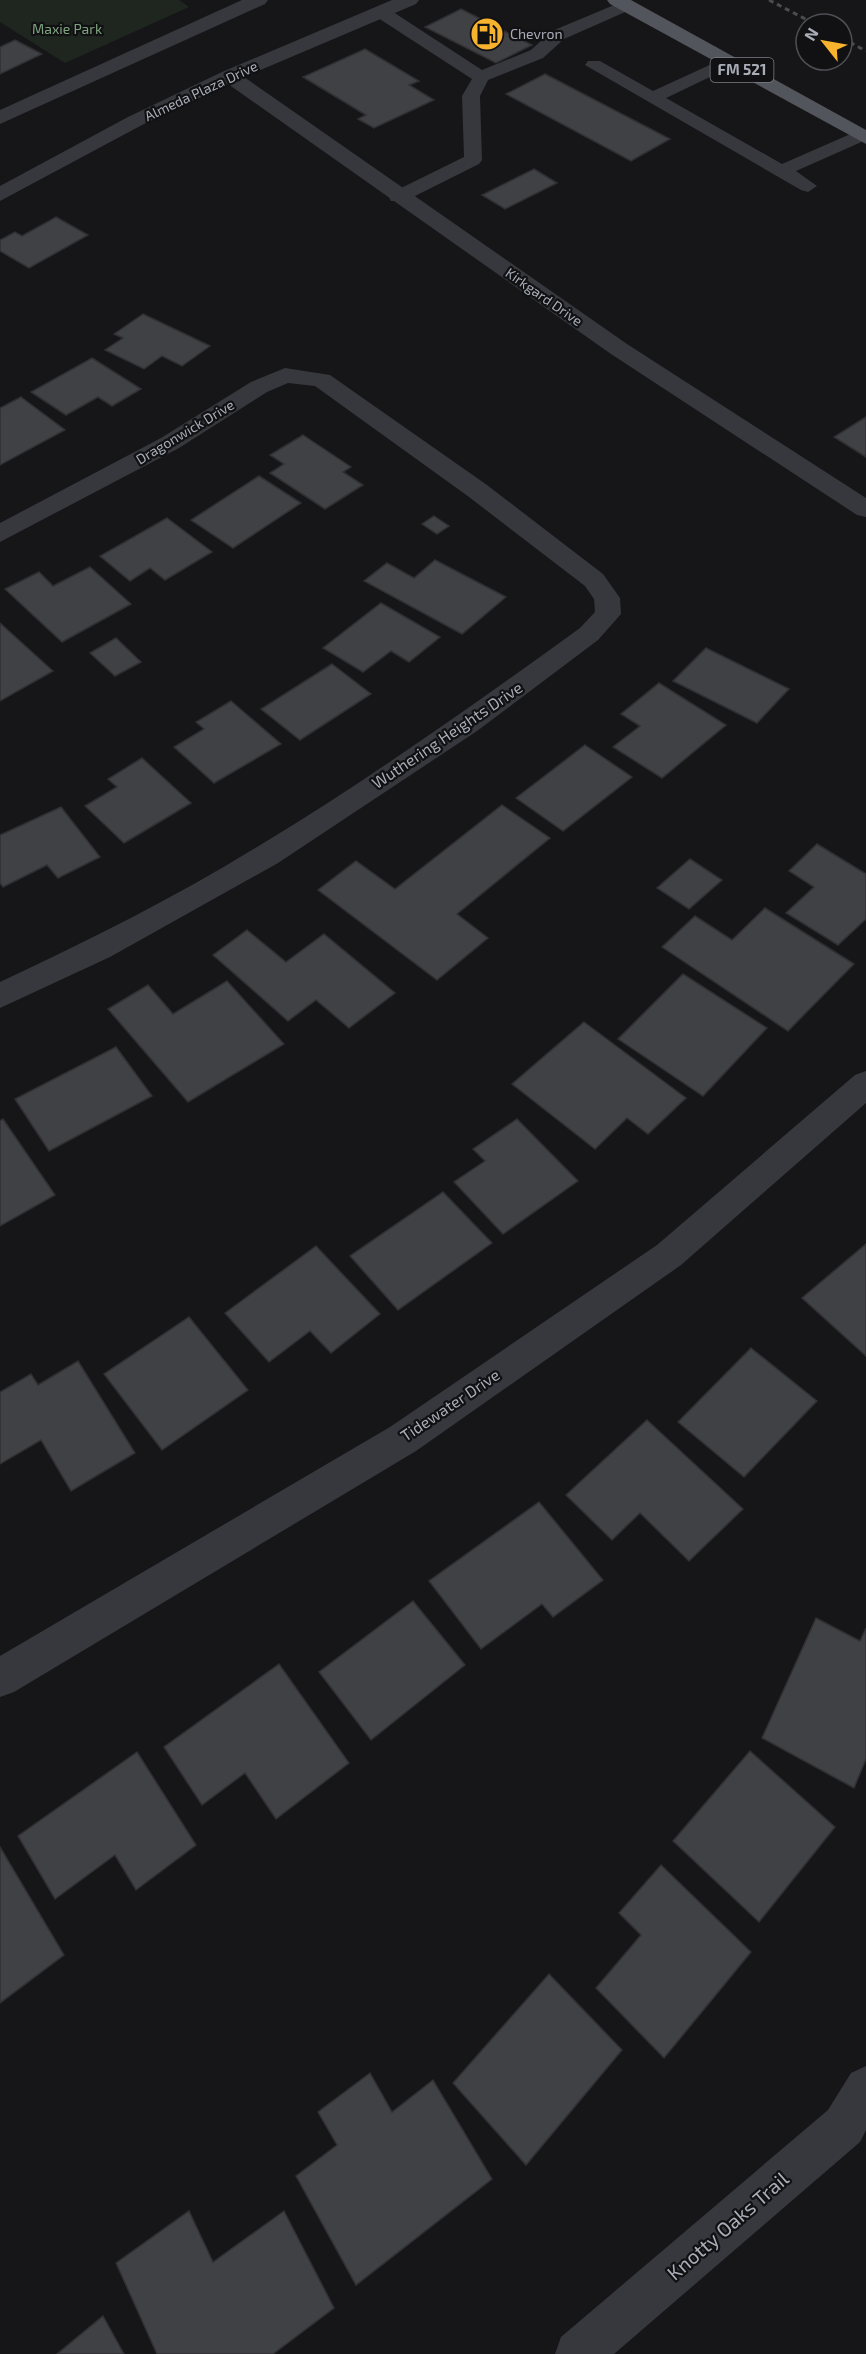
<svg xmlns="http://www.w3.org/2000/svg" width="866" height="2354" font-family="'Exo 2',sans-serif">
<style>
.green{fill:#1e261f}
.building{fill:#404145;stroke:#303034;stroke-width:1.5}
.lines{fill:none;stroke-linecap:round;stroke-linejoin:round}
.lane{fill:#37383d;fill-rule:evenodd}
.street{fill:#37383d;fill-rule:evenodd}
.primary{fill:#53555c;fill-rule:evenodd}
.rail{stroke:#4a4c52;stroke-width:3;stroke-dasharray:5 4;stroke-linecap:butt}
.labels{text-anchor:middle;stroke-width:4.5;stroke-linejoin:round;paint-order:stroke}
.far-park-label{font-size:14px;fill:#7ea480;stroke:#111113}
.far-poi-label{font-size:14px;fill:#a8adb8;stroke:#111113;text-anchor:start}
.far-street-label{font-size:14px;fill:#a8adb8;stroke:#111113}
.shield{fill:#111113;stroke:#7b7e86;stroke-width:1.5}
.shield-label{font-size:15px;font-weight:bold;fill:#a8adb8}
.street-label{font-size:16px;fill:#a8adb8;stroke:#111113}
.near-street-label{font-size:20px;fill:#a8adb8;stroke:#111113}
</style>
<rect width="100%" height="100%" fill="#161618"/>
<polygon class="green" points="0,0 179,0 189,7 65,63 0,22"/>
<g class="building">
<polygon points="461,9 532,45 496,63 425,27"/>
<polygon points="15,40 42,54 0,74 0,47"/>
<polygon points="365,49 419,81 409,85 434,100 374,128 358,119 366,115 303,77"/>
<polygon points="545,74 670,139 631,161 506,94"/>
<polygon points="534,169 557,183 505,209 482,195"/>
<polygon points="56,217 88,235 29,268 0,251 0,240 15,232 22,236"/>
<polygon points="143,314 210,346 182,366 162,356 144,369 105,350 123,338 114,334"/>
<polygon points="92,358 141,389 112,406 98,397 66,415 31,392"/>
<polygon points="21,397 65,430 0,465 0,408"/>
<polygon points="866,417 866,457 834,437"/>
<polygon points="303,435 351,467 343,472 363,485 325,509 270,473 284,464 270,455"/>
<polygon points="259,476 301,503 233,548 191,520"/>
<polygon points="434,516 449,526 437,534 422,524"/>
<polygon points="167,518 212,552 165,580 150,568 130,581 100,556"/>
<polygon points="435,560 506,597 462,634 364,581 387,563 414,578"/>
<polygon points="90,567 131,604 62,642 5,589 39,572 53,586"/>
<polygon points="381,603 440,637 409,662 391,651 363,672 323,648"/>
<polygon points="0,623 53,671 0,701"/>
<polygon points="116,638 141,662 115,676 90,653"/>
<polygon points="706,648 789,689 757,723 673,681"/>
<polygon points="332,664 371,694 300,740 261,709"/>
<polygon points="659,683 726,725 662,778 613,747 640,726 621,714"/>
<polygon points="231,701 281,744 214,783 174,747 204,729 196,722"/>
<polygon points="585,745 632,777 563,831 516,798"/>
<polygon points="142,758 191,803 124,843 85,806 117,787 108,779"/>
<polygon points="502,805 550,838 457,914 488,938 437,980 318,890 356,861 395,889"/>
<polygon points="61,807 100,857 58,878 47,865 3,887 0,883 0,835"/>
<polygon points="817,844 866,874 866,919 838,945 786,913 814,887 789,871"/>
<polygon points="690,859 722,880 689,909 657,888"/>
<polygon points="765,908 854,964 788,1031 662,947 695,916 732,940"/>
<polygon points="247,930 286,962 324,934 395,993 349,1028 316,1000 288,1021 213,955"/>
<polygon points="683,974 767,1028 703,1096 618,1039"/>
<polygon points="227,981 284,1044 188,1102 108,1009 148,985 173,1014"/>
<polygon points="584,1022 686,1098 648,1134 627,1118 595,1149 512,1084"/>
<polygon points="116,1047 152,1096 49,1151 15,1099"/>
<polygon points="3,1119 55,1195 0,1226 0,1121"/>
<polygon points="517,1119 578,1181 503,1234 454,1182 485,1161 473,1149"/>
<polygon points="443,1192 492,1243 398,1310 350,1256"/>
<polygon points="866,1244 866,1356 802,1298"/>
<polygon points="316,1246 380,1314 331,1353 310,1331 269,1362 225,1313"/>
<polygon points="189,1317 248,1390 162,1450 104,1374"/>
<polygon points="751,1348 817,1401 744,1477 678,1422"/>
<polygon points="78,1361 135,1453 71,1491 41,1440 0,1464 0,1392 31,1374 38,1385"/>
<polygon points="647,1420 743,1509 689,1561 640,1513 612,1540 566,1495"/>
<polygon points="539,1502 603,1580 553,1617 542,1604 481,1649 429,1581"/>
<polygon points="413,1601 465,1665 371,1740 319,1672"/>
<polygon points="816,1618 860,1641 866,1628 866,1759 854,1788 762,1738"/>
<polygon points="279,1664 349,1763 276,1819 245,1773 202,1805 164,1747"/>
<polygon points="750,1751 835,1827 759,1922 673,1841"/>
<polygon points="137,1752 196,1845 136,1890 115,1855 55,1899 18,1836"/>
<polygon points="0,1847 64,1955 0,2003"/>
<polygon points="661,1865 751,1952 664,2058 596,1988 641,1935 619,1913"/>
<polygon points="549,1974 622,2050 526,2165 453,2083"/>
<polygon points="370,2073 392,2112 433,2080 492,2179 356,2285 296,2176 337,2145 318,2112"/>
<polygon points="189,2211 213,2262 284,2211 334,2308 273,2354 157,2354 116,2263"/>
<polygon points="103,2316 124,2354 57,2354"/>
</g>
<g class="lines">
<g class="lane">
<polygon points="626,0 634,5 632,9 564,39 543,58 488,80 480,96 482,160 479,164 405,201 391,201 389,197 391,193 464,157 462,96 472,79 375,16 373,12 375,8 387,8 482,70 531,50 552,31"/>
<polygon points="727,57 736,62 733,66 666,98 782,164 855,132 866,132 866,140 796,171 817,186 808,192 801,190 585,65 588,61 600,61 653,91"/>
</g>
<g class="street">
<polygon points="242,0 268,0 265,4 0,124 0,110"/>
<polygon points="392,0 419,0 416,4 244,77 627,344 866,498 866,517 857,515 611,354 228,84 142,125 0,201 0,186 128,117 222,72"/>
<path d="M285,368L330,375L487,485L603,574L620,598L621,614L598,640L477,731L278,863L110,957L0,1008V982C88,941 174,898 257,847C368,780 475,704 580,628L595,612L594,599L585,586L469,497L315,386L288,383L267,392L179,448L0,542V523L161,438L251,382Z"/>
<polygon points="866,1071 866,1103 681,1265 416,1451 14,1692 0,1697 0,1656 390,1427 657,1245 855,1075"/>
<polygon points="866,2066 866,2130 860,2142 614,2354 555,2354 561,2337 828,2110 851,2073"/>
</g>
<polygon class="primary" points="607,0 631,0 866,130 866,144 610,4"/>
<g class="rail">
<polyline points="769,0 815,24"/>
<polyline points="842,38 866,51"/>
</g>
</g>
<defs>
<symbol id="fuel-disc" viewBox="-11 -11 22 22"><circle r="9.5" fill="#f8b32e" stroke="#111113"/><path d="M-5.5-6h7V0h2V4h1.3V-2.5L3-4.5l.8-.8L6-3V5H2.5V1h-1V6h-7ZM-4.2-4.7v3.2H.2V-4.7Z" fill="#111"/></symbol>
</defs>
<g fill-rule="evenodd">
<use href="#fuel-disc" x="468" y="15" width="38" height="38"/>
</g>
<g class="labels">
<g class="far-park-label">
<text x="67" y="34">Maxie Park</text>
</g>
<g class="far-poi-label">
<text x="510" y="39">Chevron</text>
</g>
<g class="far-street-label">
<text transform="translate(201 91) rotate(-25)" y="5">Almeda Plaza Drive</text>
<text transform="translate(544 297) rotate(35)" y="5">Kirkgard Drive</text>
<text transform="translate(185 432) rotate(-31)" y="5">Dragonwick Drive</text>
</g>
<rect class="shield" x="710.5" y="58" width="63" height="24" rx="4.5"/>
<g class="shield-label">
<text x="742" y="75">FM 521</text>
</g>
<g class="street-label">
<text transform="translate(447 735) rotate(-34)" y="6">Wuthering Heights Drive</text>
<text transform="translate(450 1405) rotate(-34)" y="6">Tidewater Drive</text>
</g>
<g class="near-street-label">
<text transform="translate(728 2226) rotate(-41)" y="7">Knotty Oaks Trail</text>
</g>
</g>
<g transform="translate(824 42) rotate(301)"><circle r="28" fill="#111113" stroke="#4d4f55" stroke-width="1.5"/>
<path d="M0-4.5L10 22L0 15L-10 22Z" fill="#f8b32e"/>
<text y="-9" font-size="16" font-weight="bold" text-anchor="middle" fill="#a8adb8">N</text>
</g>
</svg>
